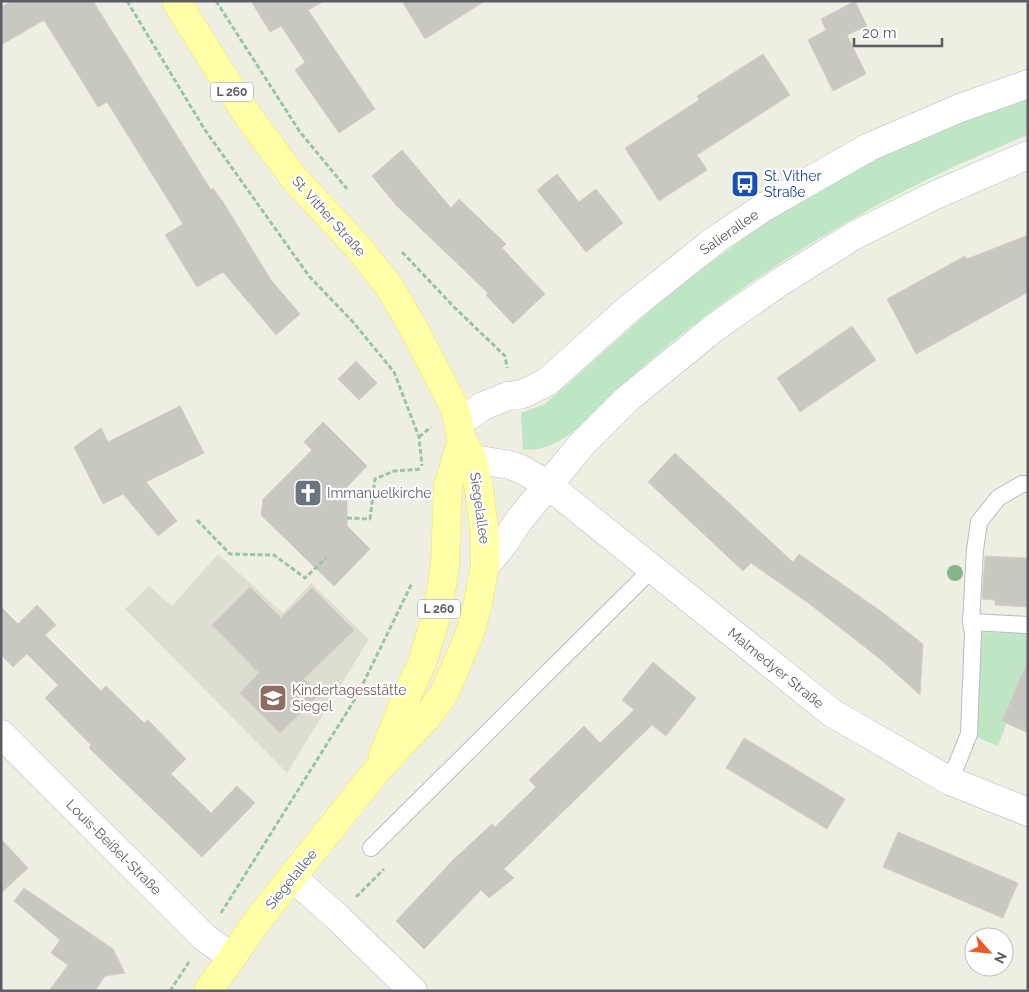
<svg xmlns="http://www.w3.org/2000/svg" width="1029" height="992" font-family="Raleway,sans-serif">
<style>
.education{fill:#deddd1}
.green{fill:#bee6c5}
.building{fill:#c9c8c0;stroke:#d3d0c1}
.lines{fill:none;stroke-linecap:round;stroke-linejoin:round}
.service-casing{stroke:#babcc2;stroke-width:18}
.minor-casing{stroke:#babcc2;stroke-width:29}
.tertiary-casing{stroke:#babcc2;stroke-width:29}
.primary-casing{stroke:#f5e355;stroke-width:29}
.path{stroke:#96c5ab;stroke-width:3;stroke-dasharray:5 2.5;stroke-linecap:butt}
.service{stroke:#fff;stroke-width:16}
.minor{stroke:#fff;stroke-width:28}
.tertiary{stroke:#fff;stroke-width:28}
.primary{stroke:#feffa7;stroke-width:28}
.tree{fill:#87b48c}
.labels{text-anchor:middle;stroke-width:4.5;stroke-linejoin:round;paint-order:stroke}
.shield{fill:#fff;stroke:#8c8e92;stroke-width:1}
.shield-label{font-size:12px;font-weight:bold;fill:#5b5d64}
.transit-label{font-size:14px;fill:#164399;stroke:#fff;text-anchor:start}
.street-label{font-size:14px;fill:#5b5d64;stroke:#fff}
.worship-label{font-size:14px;fill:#5b616d;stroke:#fff;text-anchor:start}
.education-label{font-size:14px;fill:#785e54;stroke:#fff;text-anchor:start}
</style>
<rect width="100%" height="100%" fill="#eeeee3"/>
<polygon class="education" points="218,554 283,613 311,583 369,639 287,773 125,609 149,586 172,606"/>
<g class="green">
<path d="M1028,89V135C887,190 752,271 638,371C611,395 580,436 545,447C538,450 530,449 523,450L521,413L545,404L673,290L780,212L878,153Z"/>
<polygon points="973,632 1028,633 1028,668 998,746 969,734"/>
</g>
<g class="building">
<polygon points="12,1 93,1 211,190 213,188 221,200 222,200 271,280 300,314 276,335 223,272 197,287 165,235 183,224 107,102 98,107 44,20 1,45 1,7"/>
<polygon points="251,1 324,1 308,10 375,109 339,133 295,70 305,62 281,26 270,32"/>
<polygon points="402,1 485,1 425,39"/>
<polygon points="855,1 867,26 847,35 866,74 833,91 808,40 826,30 821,19"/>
<polygon points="763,54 790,95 697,155 707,170 659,201 625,148 699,100 697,96"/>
<polygon points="402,150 451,208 459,199 506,244 502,248 545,294 513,324 486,295 488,293 396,205 372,176"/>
<polygon points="557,174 579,202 596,189 623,223 586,252 537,190"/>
<polygon points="1028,235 1028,292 916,354 887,299 965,256 967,259"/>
<polygon points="852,326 876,360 800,412 777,378"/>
<polygon points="356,361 377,383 359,400 338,379"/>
<polygon points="180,406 204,453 146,482 177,521 158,536 123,494 103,504 74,447 101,428 108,442"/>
<polygon points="323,422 367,466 347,487 347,526 370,549 334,586 261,515 263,499 312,450 304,442"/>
<polygon points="675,453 793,562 799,554 882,612 923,644 920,695 880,659 807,602 751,563 743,571 648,482"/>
<polygon points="985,556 1028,558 1028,607 995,605 995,600 982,599"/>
<polygon points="250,587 281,618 312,588 354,630 304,679 319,695 280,733 240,693 259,673 212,625"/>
<polygon points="37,605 56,625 45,635 101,691 106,686 144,723 148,720 186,759 171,774 211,813 237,786 255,803 202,857 89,748 91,745 45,698 58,685 27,654 13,667 1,655 1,607 18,624"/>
<polygon points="1028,660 1028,733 1002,721"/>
<polygon points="653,662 696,698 666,736 652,725 504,869 514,878 489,898 481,890 424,949 396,921 452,861 492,824 495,827 536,787 529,780 584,726 600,743 634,710 622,700"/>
<polygon points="744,738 845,799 827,829 726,768"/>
<polygon points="898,832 1018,883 1003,918 883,867"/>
<polygon points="1,839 28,868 1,893"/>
<polygon points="24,888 113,949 125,973 105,976 95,991 49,991 68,965 51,953 60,940 14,901"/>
</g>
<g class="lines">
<defs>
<g id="service">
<polyline points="971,622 1028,625"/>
<polyline points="950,781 969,734 973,632 971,622 975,550 979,522 998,498 1022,484 1028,484"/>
<polyline points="371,848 652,569"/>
</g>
<g id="minor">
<polyline points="548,485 832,713 950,781 1028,812"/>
<polyline points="1,734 205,938 231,956"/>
<polyline points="292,877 336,916 413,991"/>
</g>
<g id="tertiary">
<polyline points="459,422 483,406 508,396 523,394 547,382 626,311 715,240 764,207 869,147 960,108 1028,84"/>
<polyline points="473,459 510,465 521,469 548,485"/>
<polyline points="485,566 502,546 520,519 583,443 626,400 714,328 777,284 855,235 933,196 1028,155"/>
</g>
<g id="primary">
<polyline points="176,1 246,113 294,178 358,247 389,286 415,331 455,408 462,440 473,459 479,490 485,536 485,566 478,602 470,633 444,694 426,718 378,769 261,916 208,991"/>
<polyline points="383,755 408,693 422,663 438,610 445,565 448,486 462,440"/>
</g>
</defs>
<use href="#service" class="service-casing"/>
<use href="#minor" class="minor-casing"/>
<use href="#tertiary" class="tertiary-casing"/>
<use href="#primary" class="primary-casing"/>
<g class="path">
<polyline points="127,1 205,130 309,276 353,322 394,372 419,437 422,466"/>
<polyline points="216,1 300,132 347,189"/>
<polyline points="402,252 455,308 505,356 507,368"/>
<polyline points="419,437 431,427"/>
<polyline points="347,518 370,519 375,479 394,471 422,469"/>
<polyline points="197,520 230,554 274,555 305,578 326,558"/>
<polyline points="356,897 384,869"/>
<polyline points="221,913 357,696 412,583"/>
<polyline points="170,991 189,962"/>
</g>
<use href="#service" class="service"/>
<use href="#minor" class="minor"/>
<use href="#tertiary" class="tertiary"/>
<use href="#primary" class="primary"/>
</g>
<circle class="tree" cx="955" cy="573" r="8"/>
<defs>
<symbol id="bus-square" viewBox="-11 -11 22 22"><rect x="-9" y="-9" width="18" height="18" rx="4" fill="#1a4fb4" stroke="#fff"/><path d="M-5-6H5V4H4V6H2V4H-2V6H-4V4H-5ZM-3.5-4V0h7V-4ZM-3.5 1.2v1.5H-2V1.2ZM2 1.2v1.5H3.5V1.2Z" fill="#fff"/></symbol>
<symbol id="church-square" viewBox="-11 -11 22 22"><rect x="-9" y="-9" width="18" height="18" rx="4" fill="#6b7280" stroke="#fff"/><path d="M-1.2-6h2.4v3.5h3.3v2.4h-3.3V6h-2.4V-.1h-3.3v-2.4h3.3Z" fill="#fff"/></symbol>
<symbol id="school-square" viewBox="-11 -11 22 22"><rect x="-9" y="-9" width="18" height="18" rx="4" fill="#8d6e63" stroke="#fff"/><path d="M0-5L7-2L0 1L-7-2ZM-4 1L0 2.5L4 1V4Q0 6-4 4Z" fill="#fff"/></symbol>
</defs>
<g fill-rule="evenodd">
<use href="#bus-square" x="729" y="168" width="32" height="32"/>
<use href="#church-square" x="292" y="477" width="32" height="32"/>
<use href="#school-square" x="257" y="682" width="32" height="32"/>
</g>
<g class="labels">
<g class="shield">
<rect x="211" y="82.5" width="42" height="19" rx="4"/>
<rect x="418" y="599.5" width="42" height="19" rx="4"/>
</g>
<g class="shield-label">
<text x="232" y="96">L 260</text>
<text x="439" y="613">L 260</text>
</g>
<g class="transit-label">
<text x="764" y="181">St. Vither<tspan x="764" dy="16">Straße</tspan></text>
</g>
<g class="street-label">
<text transform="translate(329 216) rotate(48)" y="5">St. Vither Straße</text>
<text transform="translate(729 232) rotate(-35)" y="5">Salierallee</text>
<text transform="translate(480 508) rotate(82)" y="5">Siegelallee</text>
<text transform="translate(776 668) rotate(39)" y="5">Malmedyer Straße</text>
<text transform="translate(114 847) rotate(45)" y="5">Louis-Beißel-Straße</text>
<text transform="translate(291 879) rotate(-51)" y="5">Siegelallee</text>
</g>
<g class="worship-label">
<text x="327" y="498">Immanuelkirche</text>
</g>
<g class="education-label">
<text x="292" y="695">Kindertagesstätte<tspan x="292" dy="16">Siegel</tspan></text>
</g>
</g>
<rect width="1029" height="992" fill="none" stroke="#5b5d64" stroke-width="5"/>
<g transform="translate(989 952) rotate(117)"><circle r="24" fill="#ffffff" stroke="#bdbec1"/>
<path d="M0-4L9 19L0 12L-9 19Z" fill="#ed5b2a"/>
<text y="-8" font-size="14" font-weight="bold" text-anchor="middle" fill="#5b5d64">N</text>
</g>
<path d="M854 38v8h88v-8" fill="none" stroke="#5b5d64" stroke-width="2.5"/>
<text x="862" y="38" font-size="15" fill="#5b5d64" stroke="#ffffff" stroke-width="4" paint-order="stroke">20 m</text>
</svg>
